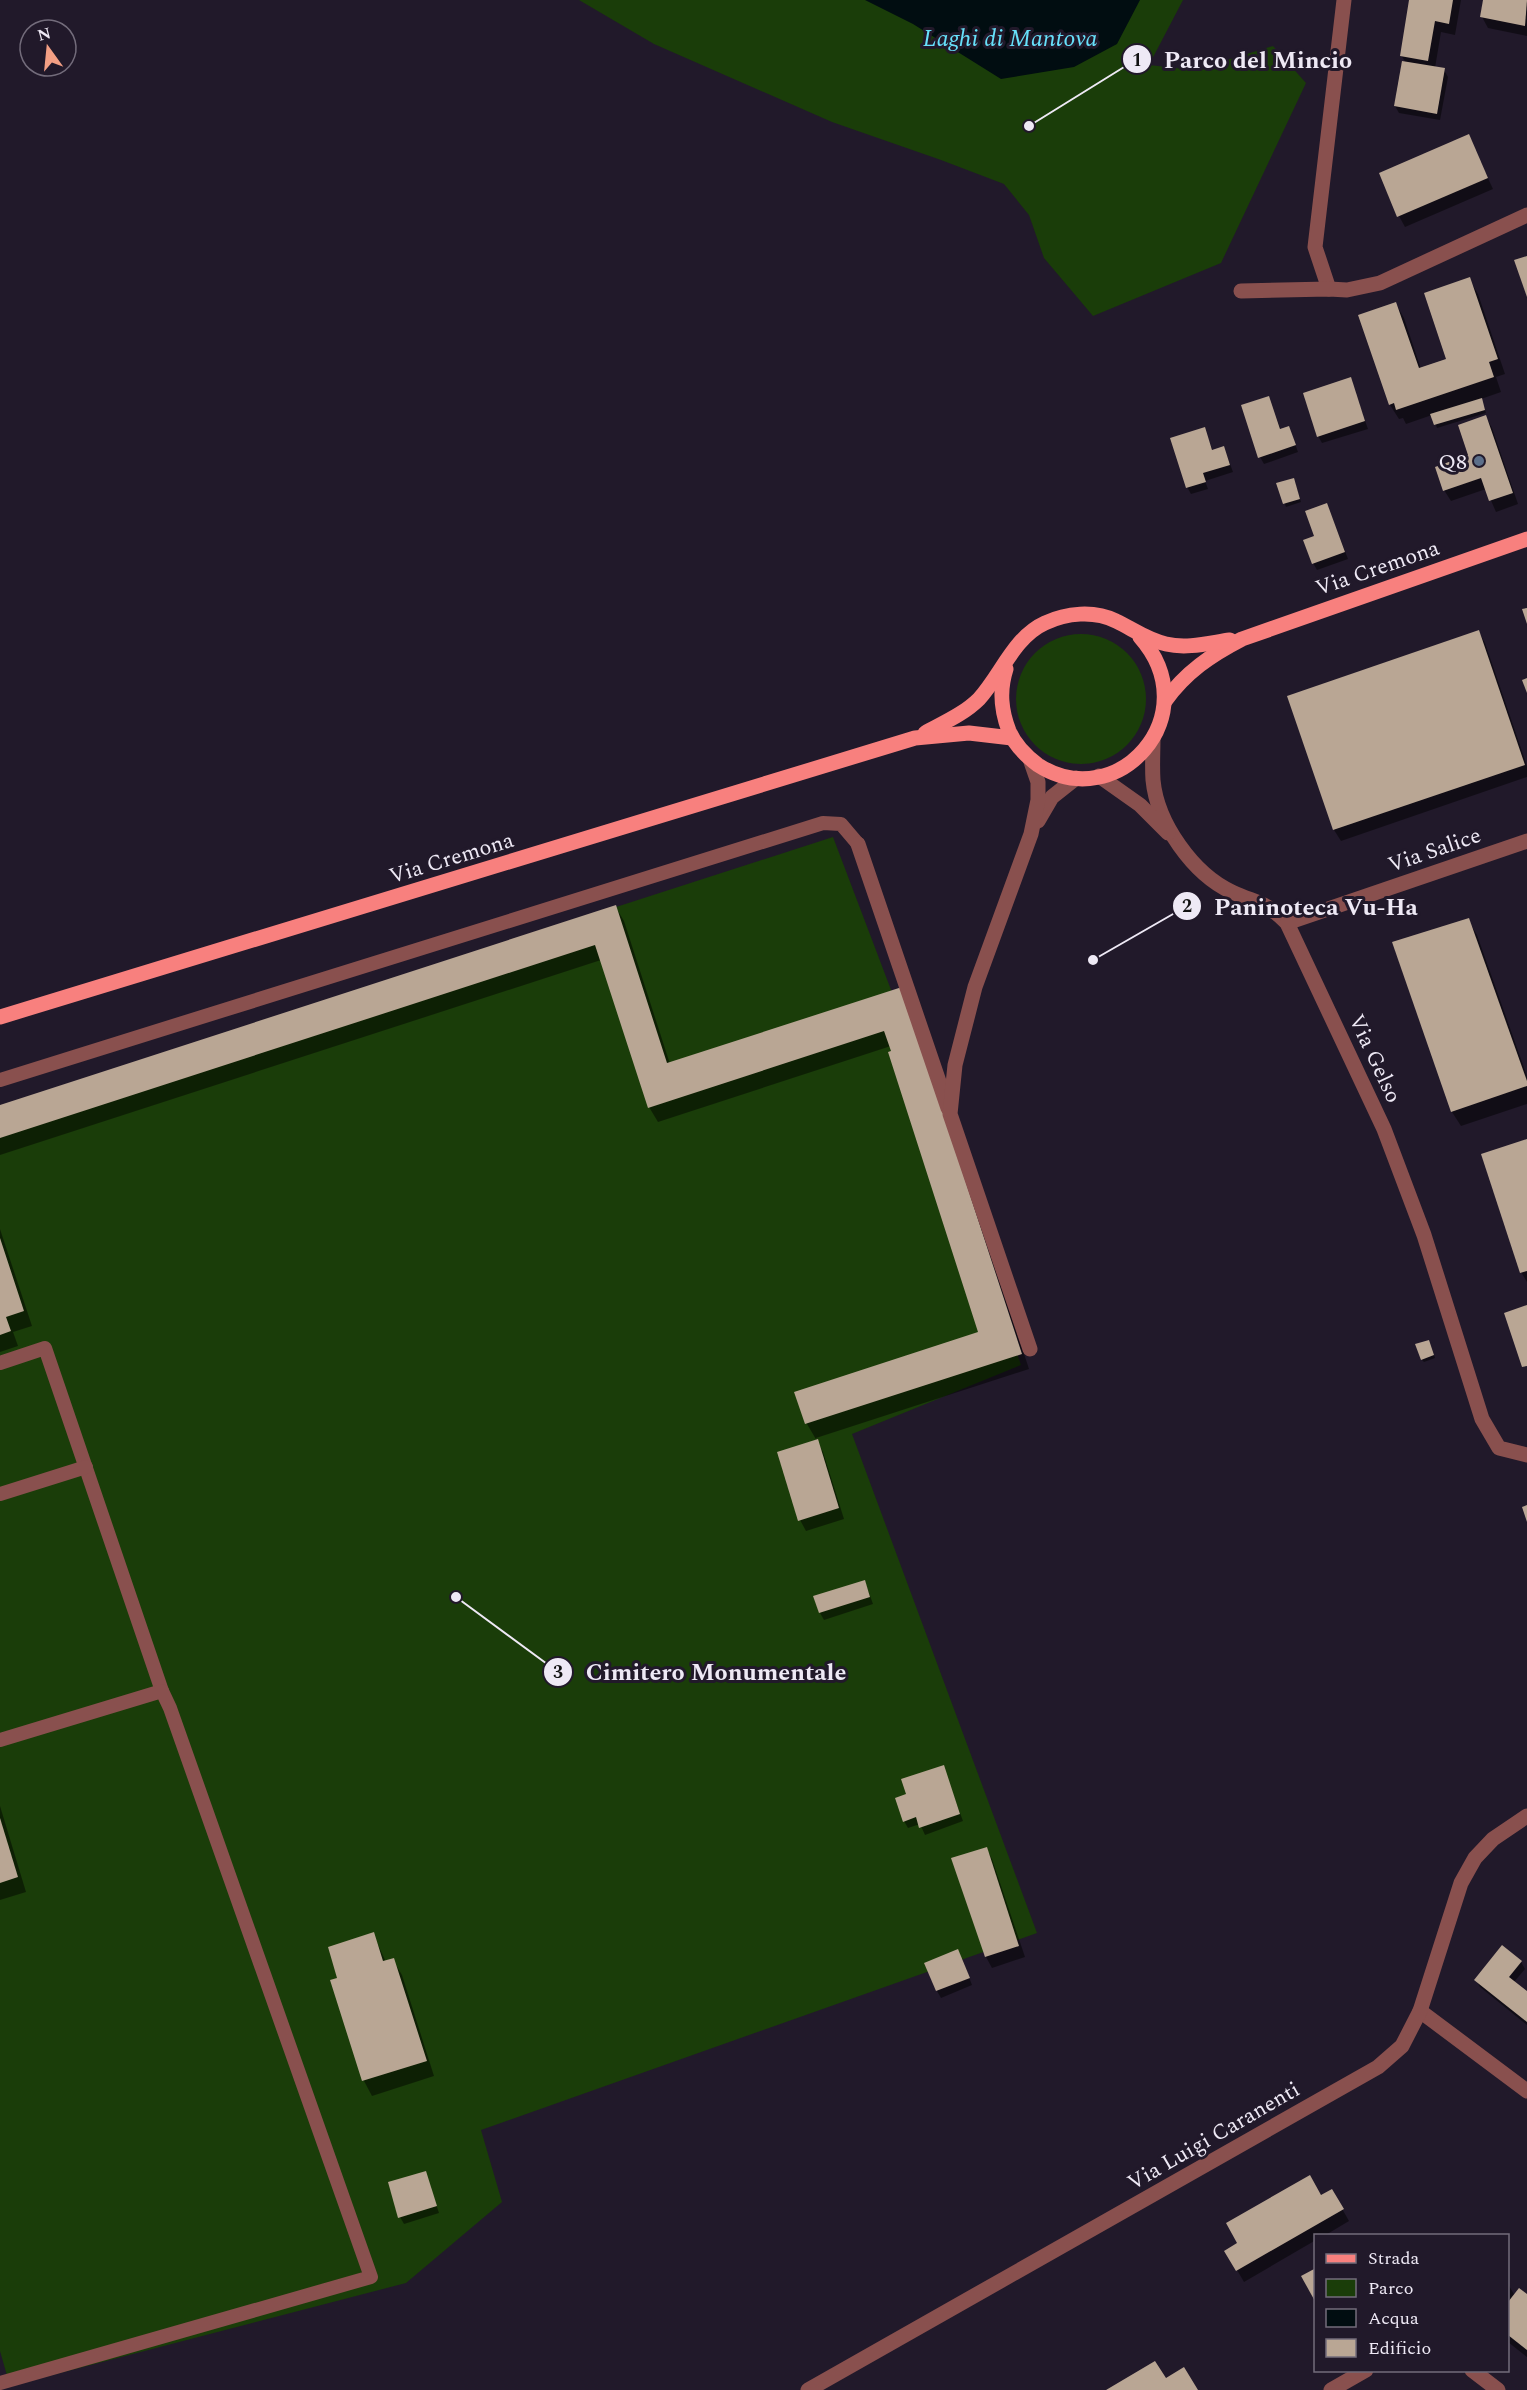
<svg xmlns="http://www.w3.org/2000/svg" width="1527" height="2390" font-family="Spectral,serif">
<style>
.green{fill:#1a3d09}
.water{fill:#010d11}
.shadow{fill:#0007}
.building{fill:#b9a694}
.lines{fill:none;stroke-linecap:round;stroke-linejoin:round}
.service{stroke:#89504e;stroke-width:14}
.minor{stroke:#89504e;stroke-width:15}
.primary{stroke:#f8807e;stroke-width:15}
.service-dot{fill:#5c6f8a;stroke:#21192a;stroke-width:2}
.labels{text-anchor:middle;stroke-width:6;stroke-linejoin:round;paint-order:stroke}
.poi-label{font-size:22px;fill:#eee9f5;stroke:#21192a;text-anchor:end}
.street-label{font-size:22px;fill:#eee9f5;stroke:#21192a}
.water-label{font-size:24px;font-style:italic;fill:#67e1fb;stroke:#21192a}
.leader{fill:none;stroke:#eee9f5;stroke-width:2}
.callout-dot{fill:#eee9f5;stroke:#21192a;stroke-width:2}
.mark-label{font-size:18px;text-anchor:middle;font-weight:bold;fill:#111}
.callout-label{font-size:24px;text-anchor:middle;font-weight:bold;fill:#eee9f5;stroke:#21192a;stroke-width:6;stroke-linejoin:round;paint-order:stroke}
</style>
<rect width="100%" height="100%" fill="#21192a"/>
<g class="green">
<polygon points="579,0 1183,0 1149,65 1194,70 1273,46 1306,83 1221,263 1093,316 1044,258 1029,215 1004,184 941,160 832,122 654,44"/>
<circle cx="1081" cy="699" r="65"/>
<polygon points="833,837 896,1003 1021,1365 852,1434 1037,1933 481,2130 502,2202 406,2283 10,2386 0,2351 0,1113 613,908"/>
</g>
<polygon class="water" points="865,0 1140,0 1117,44 1074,67 1001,79 913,24"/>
<g class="shadow">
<polygon points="1411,0 1461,0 1455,35 1441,32 1435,68 1444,70 1448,77 1440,120 1399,113 1395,106 1406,63 1401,55"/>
<polygon points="1485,0 1527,0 1527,36 1488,28 1482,17"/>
<polygon points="1468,136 1493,189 1405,227 1399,216"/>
<polygon points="1469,279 1478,294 1505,374 1496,377 1501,392 1481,399 1486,413 1437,428 1432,415 1406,424 1403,418 1399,419 1390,405 1360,316 1396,304 1404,318 1421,369 1448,360"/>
<polygon points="1350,379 1368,429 1322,443 1318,436"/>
<polygon points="1268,397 1281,430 1289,427 1298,452 1264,464 1260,457"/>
<polygon points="1486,417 1492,428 1518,504 1496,512 1486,489 1451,501 1444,490 1470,456"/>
<polygon points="1204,429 1213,451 1224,448 1233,472 1205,481 1208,489 1191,494 1187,487"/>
<polygon points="1295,482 1301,502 1286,507 1278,484"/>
<polygon points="1330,512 1348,559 1317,570 1313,563 1316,537"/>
<polygon points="1479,632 1485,643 1527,766 1527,777 1341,841 1334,830 1289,697"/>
<polygon points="615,906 624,921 670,1064 910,1004 1029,1369 816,1438 823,1452 844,1519 806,1531 800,1520 817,1441 807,1424 796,1393 980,1333 891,1046 658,1122 649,1107 601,960 0,1155 0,1106"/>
<polygon points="1468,920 1477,935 1527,1076 1527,1104 1461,1126 1452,1112 1394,943"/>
<polygon points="1527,1141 1527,1282 1521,1272"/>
<polygon points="0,1229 32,1326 13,1332 18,1346 0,1352"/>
<polygon points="1430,1344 1435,1358 1424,1362 1422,1360"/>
<polygon points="865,1582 873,1604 824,1620 820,1613"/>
<polygon points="943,1767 963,1821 925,1835 920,1824 908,1828 904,1821 908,1795"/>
<polygon points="0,1806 26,1892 0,1900"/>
<polygon points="986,1848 992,1859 1025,1957 992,1968 986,1957 953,1859"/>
<polygon points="373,1934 386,1962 393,1960 402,1975 434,2076 372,2096 364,2081 332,1981 339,1979"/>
<polygon points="962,1958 972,1985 941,1998 937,1991"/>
<polygon points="1521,1962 1525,1969 1514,1982 1527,1993 1527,2025 1480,1987 1476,1980"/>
<polygon points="425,2172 439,2213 404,2224 400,2217"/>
<polygon points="1332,2191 1349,2221 1324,2236 1316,2236 1316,2240 1244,2282 1226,2251"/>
<polygon points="1508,2284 1515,2296 1527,2296 1527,2357 1508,2342"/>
</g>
<g class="building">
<polygon points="1409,0 1453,0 1449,24 1435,21 1428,61 1400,56"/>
<polygon points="1483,0 1527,0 1525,26 1480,17"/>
<polygon points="1402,61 1445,68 1437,114 1394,106"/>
<polygon points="1469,134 1488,178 1397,217 1379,173"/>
<polygon points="1527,256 1527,297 1514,260"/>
<polygon points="1470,277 1498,359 1489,362 1494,377 1396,410 1394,403 1389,405 1358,315 1396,302 1419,368 1446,359 1424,293"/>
<polygon points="1351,377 1365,421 1317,437 1303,393"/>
<polygon points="1269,396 1280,429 1289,426 1296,445 1258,458 1241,405"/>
<polygon points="1482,398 1485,410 1434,425 1430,414"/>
<polygon points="1486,415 1513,493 1489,501 1481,478 1443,491 1435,467 1468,455 1458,425"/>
<polygon points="1205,427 1212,450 1224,446 1230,465 1203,473 1206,482 1186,488 1170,438"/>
<polygon points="1294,478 1300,499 1283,504 1276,483"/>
<polygon points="1327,503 1345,552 1312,564 1303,540 1314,536 1305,511"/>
<polygon points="1527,608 1527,624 1522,609"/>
<polygon points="1479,630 1525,765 1333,830 1287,696"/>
<polygon points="1527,678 1527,693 1522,680"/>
<polygon points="616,905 667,1063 902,987 1022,1354 805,1424 794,1392 978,1332 888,1052 891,1051 884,1031 648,1108 595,945 0,1138 0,1105"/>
<polygon points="1469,918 1527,1081 1527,1086 1451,1112 1392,942"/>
<polygon points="1527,1139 1527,1271 1520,1273 1481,1154"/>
<polygon points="0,1238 24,1311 6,1317 11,1331 0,1335"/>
<polygon points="1527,1305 1527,1366 1522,1367 1504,1313"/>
<polygon points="1429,1340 1434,1355 1421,1360 1415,1344"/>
<polygon points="818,1439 839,1508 798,1521 777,1452"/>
<polygon points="1527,1505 1527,1522 1522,1507"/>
<polygon points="865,1580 870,1597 819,1613 813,1596"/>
<polygon points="944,1765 960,1814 919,1828 916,1817 903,1822 895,1798 906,1794 901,1779"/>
<polygon points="0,1818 18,1877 0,1883"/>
<polygon points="987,1847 1019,1946 985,1957 951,1858"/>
<polygon points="374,1932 383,1961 394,1958 427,2061 362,2081 330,1980 337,1978 328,1947"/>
<polygon points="1502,1945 1522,1961 1509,1977 1527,1991 1527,2022 1474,1980"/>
<polygon points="958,1949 970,1978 936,1991 924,1963"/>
<polygon points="426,2171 437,2206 398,2218 388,2182"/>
<polygon points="1310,2175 1321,2195 1332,2189 1344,2209 1236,2271 1224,2251 1237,2243 1226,2223"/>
<polygon points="1316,2268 1316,2303 1301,2276"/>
<polygon points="1519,2288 1527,2294 1527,2350 1508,2335 1508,2302"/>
<polygon points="1155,2361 1166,2378 1184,2367 1198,2390 1106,2390"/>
</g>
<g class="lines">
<g class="service">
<polyline points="0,1080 823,823 841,824 858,844"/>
<polyline points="0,1363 45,1348 162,1691"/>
<polyline points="0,1494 86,1467"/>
<polyline points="0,1740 162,1691 170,1708 371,2277 0,2383"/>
</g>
<g class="minor">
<polyline points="1329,289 1315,247 1344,0"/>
<polyline points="1241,291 1329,289 1347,290 1380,283 1527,215"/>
<path d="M1153,738C1153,752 1152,766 1153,780C1157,823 1193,874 1232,892C1258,904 1265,901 1287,923L1384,1129L1424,1235L1482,1419L1499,1448L1527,1455"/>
<polyline points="1099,776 1140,805 1168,833"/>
<polyline points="1038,821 1052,797 1076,778"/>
<polyline points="858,844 948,1108"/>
<polyline points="1287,923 1527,841"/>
<polyline points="1030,1349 950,1114 955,1065 975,987 1031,834 1038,800 1038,782 1030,759"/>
<polyline points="1420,2011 1527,2091"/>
<polyline points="1472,2370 1498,2390"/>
<polyline points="808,2390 1378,2067 1402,2046 1420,2011 1461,1883 1475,1858 1493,1839 1527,1816"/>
<polyline points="1331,2390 1366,2370"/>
</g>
<g class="primary">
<path d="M1006,669C999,691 1001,710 1009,731C1015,745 1026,756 1038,765C1117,816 1209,715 1140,637"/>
<path d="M1165,701C1186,672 1211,655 1242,639L1527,539"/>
<path d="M925,733C943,723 964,714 979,699C1001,675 1014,637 1045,623C1066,613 1094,610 1116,621C1133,629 1147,640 1166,644C1187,649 1209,643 1230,640"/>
<polyline points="0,1017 915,738 969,733 1012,738"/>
</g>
</g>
<circle class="service-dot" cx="1479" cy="461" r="6"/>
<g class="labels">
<g class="poi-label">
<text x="1467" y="469">Q8</text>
</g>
<g class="street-label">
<text transform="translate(1377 567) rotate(-19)" y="8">Via Cremona</text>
<text transform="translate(1434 849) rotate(-19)" y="8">Via Salice</text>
<text transform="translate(451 857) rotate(-17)" y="8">Via Cremona</text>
<text transform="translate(1376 1058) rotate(65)" y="8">Via Gelso</text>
<text transform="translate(1213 2135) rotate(-30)" y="8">Via Luigi Caranenti</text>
</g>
<g class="water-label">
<text x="1010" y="46">Laghi di Mantova</text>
</g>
</g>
<path class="leader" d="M1029 126L1137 59M1093 960L1187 906M456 1597L558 1672"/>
<g class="callout-dot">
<circle cx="1029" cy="126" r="6"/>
<circle cx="1093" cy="960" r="6"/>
<circle cx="456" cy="1597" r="6"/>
<circle cx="1137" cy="59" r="15"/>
<circle cx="1187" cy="906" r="15"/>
<circle cx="558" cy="1672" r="15"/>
</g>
<g class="mark-label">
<text x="1137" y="66">1</text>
<text x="1187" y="912">2</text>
<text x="558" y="1678">3</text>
</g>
<g class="callout-label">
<text x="1258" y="68">Parco del Mincio</text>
<text x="1316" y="915">Paninoteca Vu-Ha</text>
<text x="716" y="1680">Cimitero Monumentale</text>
</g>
<rect x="1314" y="2234" width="195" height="138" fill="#21192a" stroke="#736c7b" stroke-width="1.5"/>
<rect x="1326" y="2254" width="30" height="9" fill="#f8807e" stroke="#736c7b" stroke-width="1.5"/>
<text x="1368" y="2264" font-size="18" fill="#eee9f5">Strada</text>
<rect x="1326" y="2279" width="30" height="18" fill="#1a3d09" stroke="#736c7b" stroke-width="1.5"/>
<text x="1368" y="2294" font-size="18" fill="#eee9f5">Parco</text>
<rect x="1326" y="2309" width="30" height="18" fill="#010d11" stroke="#736c7b" stroke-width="1.5"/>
<text x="1368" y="2324" font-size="18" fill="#eee9f5">Acqua</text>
<rect x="1326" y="2339" width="30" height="18" fill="#b9a694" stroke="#736c7b" stroke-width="1.5"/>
<text x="1368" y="2354" font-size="18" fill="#eee9f5">Edificio</text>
<g transform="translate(48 48) rotate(345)"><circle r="28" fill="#21192a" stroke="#736c7b" stroke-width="1.5"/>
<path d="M0-4.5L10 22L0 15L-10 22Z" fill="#f39f84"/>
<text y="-9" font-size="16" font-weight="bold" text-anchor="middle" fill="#eee9f5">N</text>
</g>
</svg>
